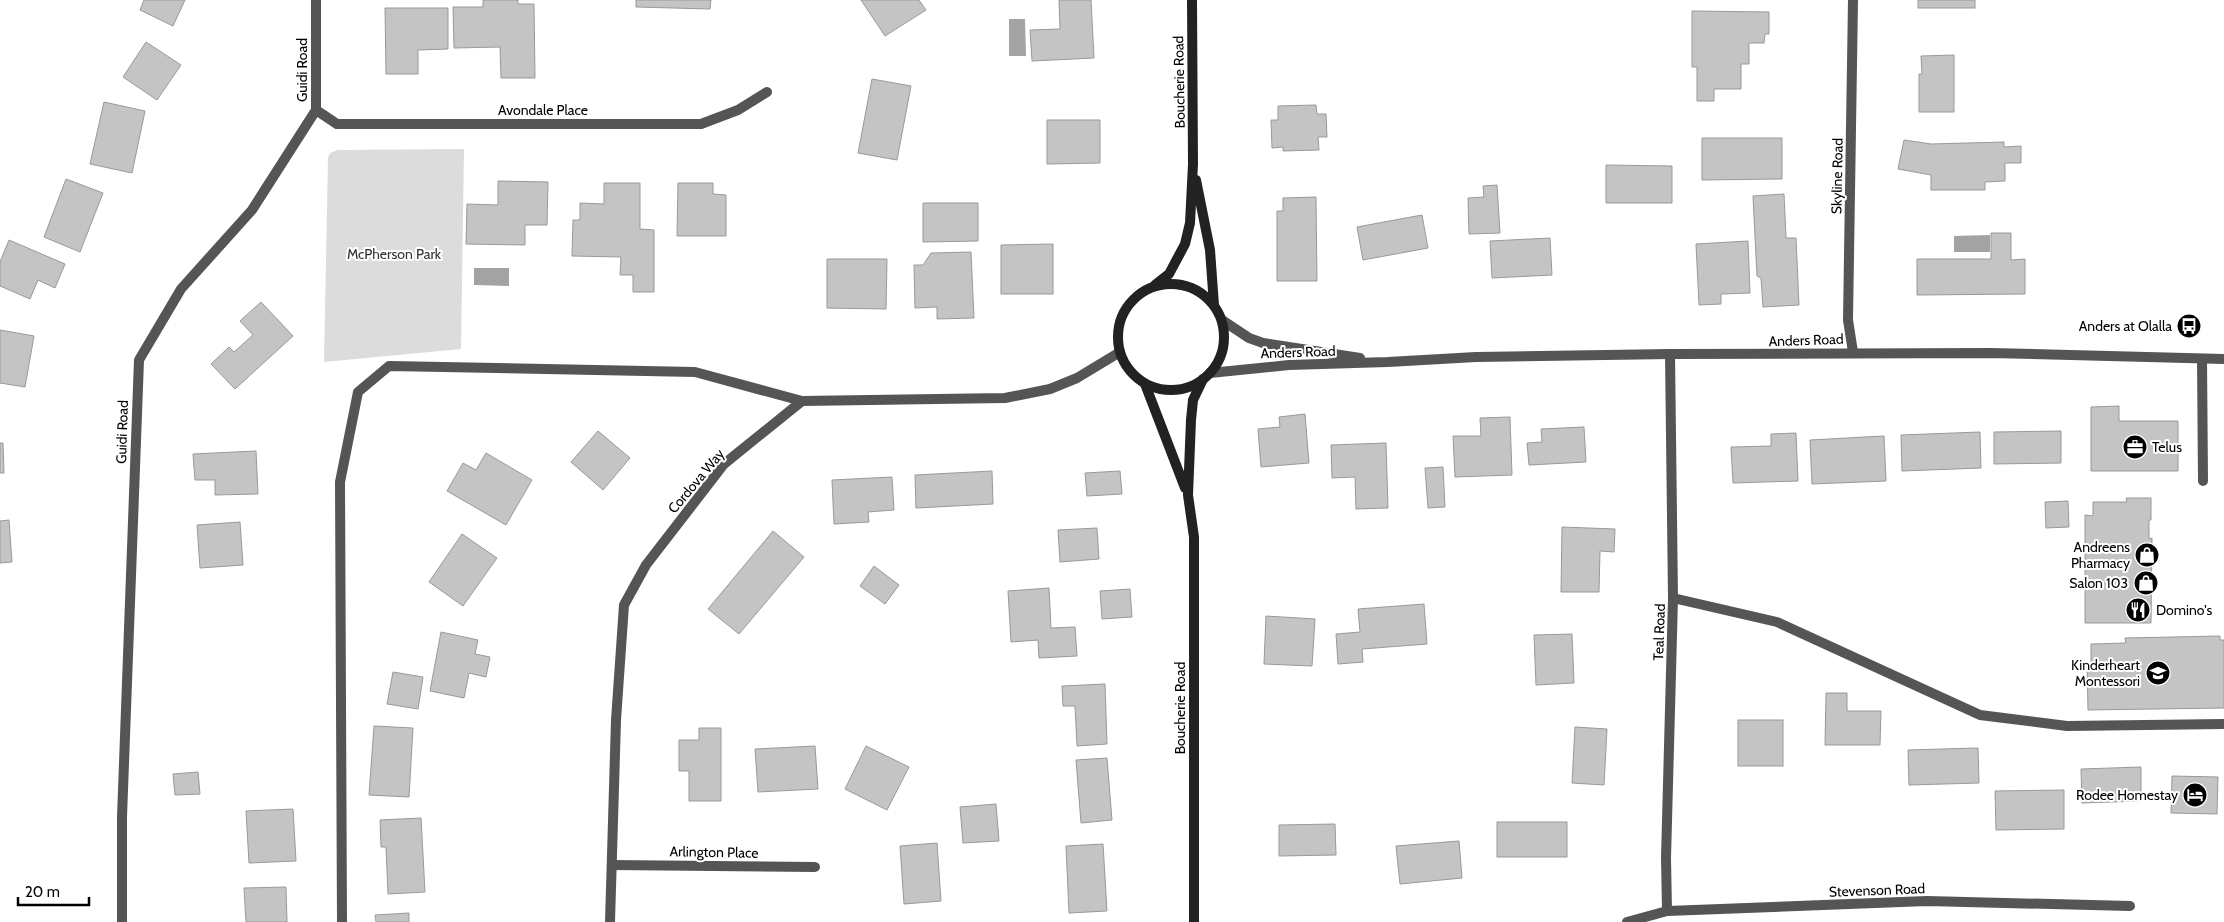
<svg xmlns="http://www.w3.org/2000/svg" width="2224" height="922" font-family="Cabin,sans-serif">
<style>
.green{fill:#dcdcdc}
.water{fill:#a3a3a3}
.building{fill:#c4c4c4;stroke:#999}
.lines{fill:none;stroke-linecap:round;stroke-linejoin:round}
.lane{stroke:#555;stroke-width:10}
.street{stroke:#555;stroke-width:10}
.secondary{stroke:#222;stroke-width:10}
.labels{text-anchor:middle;stroke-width:4;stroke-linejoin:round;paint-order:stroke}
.street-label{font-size:14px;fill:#000;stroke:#fff}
.park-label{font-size:14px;fill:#333;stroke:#fff}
.poi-label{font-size:14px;fill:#000;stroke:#fff;text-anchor:end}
</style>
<rect width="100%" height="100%" fill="#fff"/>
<polygon class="green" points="464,149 461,349 324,362 328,158 330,153 338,150"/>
<g class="water">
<polygon points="1009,19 1025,19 1026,56 1009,56"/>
<polygon points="1990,235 1990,252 1954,252 1954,236"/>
<polygon points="474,268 509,268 509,286 474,285"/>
</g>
<g class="building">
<polygon points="144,0 185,0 173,26 140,10"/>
<polygon points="483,0 518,0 518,4 534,4 535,78 501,78 500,47 454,48 453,7 483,7"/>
<polygon points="636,0 711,0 710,9 636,7"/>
<polygon points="861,0 919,0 926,10 885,36"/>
<polygon points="1059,0 1091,0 1094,58 1032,61 1030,30 1060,29"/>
<rect x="1918" y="0" width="57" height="8"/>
<polygon points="385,8 448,8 448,49 418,50 418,74 386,74"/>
<polygon points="1692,11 1769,12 1769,34 1765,34 1764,43 1749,43 1749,64 1741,64 1741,89 1714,89 1714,101 1697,101 1697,67 1692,67"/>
<polygon points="146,42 181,65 157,100 123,77"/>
<polygon points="1954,55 1954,112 1919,112 1919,74 1922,74 1921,56"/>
<polygon points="872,79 911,86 897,160 858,153"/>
<polygon points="104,102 145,111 132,173 90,164"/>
<polygon points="1316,105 1317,114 1326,114 1327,137 1318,137 1319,150 1283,151 1283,147 1272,148 1271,120 1278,120 1278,106"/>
<polygon points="1047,120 1100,120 1100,163 1047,164"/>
<polygon points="1702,138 1782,138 1782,179 1702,180"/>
<polygon points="1904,140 1931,144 2004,142 2004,147 2021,146 2021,163 2005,163 2005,181 1985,182 1985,190 1931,190 1931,175 1898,169"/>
<polygon points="1606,165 1672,166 1672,203 1606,203"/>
<polygon points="66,179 103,193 80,252 44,237"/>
<polygon points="498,181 548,182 547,225 525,225 525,245 466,244 467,204 498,205"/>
<polygon points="604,183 640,183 640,229 654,230 654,292 633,292 633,275 620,275 621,257 572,256 573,220 580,220 580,203 604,204"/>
<polygon points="678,183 713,183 713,194 726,195 726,236 677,236"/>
<polygon points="1497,185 1500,233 1469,234 1468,198 1484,197 1483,186"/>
<polygon points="1784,194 1786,238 1796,238 1799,305 1763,307 1761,278 1757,276 1753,196"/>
<polygon points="1316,197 1317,281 1277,281 1277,211 1283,211 1283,198"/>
<polygon points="923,203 978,203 978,241 923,242"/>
<polygon points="1422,215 1428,248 1363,260 1357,227"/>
<polygon points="1991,233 2011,233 2011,260 2025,259 2025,294 1917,295 1917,259 1991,259"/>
<polygon points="1550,238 1552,275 1492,278 1490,241"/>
<polygon points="9,240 65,264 55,288 38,280 30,299 0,286 0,262"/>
<polygon points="1748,241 1750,293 1721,294 1721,304 1699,305 1696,244"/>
<polygon points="1053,244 1053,294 1001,294 1001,245"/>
<polygon points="971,252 974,318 937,319 937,307 915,308 914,265 923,265 931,253"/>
<polygon points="827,259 887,259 886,309 827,308"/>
<polygon points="261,302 293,336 235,389 211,364 229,347 234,352 253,335 240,321"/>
<polygon points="0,330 34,336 25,387 0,383"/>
<polygon points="2119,406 2119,421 2178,421 2178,471 2091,471 2091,407"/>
<polygon points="1305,414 1309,463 1261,467 1258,429 1280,427 1279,417"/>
<polygon points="1510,417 1512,475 1455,477 1453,436 1481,436 1480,418"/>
<polygon points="1584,427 1586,462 1529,465 1527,443 1542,442 1541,429"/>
<polygon points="598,431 630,458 603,490 571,462"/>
<polygon points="2061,431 2061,463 1994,464 1994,432"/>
<polygon points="1980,432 1981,468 1902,471 1901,435"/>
<polygon points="1796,433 1798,481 1733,483 1731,447 1771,446 1771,434"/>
<polygon points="1884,436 1886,481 1812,484 1810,440"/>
<polygon points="0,443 3,443 4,473 0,473"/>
<polygon points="1386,443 1388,508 1356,509 1355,477 1332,478 1331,445"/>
<polygon points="256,451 258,494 215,495 215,480 195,480 193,454"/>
<polygon points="486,453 532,480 506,525 447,491 463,463 476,470"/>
<polygon points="1443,467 1445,507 1428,508 1425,468"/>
<polygon points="992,471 993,504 916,508 915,475"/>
<polygon points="1120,471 1122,494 1087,496 1085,473"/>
<polygon points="892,477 894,510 868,512 869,522 834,524 832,480"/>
<polygon points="2126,498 2151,498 2151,520 2149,520 2149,539 2152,538 2151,623 2085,623 2085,515 2093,516 2093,502 2127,502"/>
<polygon points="2068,501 2069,527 2046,528 2045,502"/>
<polygon points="9,520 12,562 0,563 0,521"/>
<polygon points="240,522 243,565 200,568 197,525"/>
<polygon points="1562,527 1615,529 1614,552 1600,551 1599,592 1561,592"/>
<polygon points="1097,528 1099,559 1060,562 1058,530"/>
<polygon points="773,531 804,557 739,634 708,609"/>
<polygon points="462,534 497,558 463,606 429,582"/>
<polygon points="874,566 899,585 885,604 860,586"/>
<polygon points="1049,588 1051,628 1075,627 1077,656 1039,658 1038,640 1011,642 1008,591"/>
<polygon points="1130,589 1132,617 1102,619 1100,591"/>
<polygon points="1424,604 1427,644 1362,649 1363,662 1338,664 1336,634 1360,632 1358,609"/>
<polygon points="1266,616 1315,619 1312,666 1264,664"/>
<polygon points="441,632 478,640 475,654 490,657 486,677 469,673 464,698 430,691"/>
<polygon points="1572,634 1574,683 1536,685 1534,635"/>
<polygon points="2220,636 2220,640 2224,640 2224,708 2088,710 2087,663 2091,663 2091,644 2126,643 2125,638"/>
<polygon points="393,672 423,677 418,709 387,704"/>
<polygon points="1105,684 1107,744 1077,746 1075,706 1063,706 1062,686"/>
<polygon points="1826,693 1847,693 1847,711 1881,711 1880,745 1825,745"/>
<rect x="1738" y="720" width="45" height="46"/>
<polygon points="374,726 413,728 409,797 369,795"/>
<polygon points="1575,727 1607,729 1604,785 1572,783"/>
<polygon points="699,728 721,728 721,801 689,801 689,771 679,771 679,740 699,740"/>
<polygon points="815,746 818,789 758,792 755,749"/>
<polygon points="866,746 909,767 887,810 845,789"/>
<polygon points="1978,748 1979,783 1909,785 1908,750"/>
<polygon points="1107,758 1112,820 1081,823 1076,760"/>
<polygon points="2141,767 2141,801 2082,803 2081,769"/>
<polygon points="198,772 200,794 175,795 173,774"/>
<polygon points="2172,776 2218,777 2217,814 2171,813"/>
<polygon points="2064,790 2064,829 1996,830 1995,791"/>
<polygon points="996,804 999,841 963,843 960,807"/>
<polygon points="293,809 296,861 249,863 246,811"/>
<polygon points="421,818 425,892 388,894 386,847 381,847 380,820"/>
<rect x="1497" y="822" width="70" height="35"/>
<polygon points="1335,824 1336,855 1279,856 1279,825"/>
<polygon points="1459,841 1462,878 1400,884 1396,846"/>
<polygon points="937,843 941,901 904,904 900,846"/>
<polygon points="1103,844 1107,911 1069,913 1066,846"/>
<polygon points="286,887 287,922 246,922 244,888"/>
<polygon points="409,913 409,922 376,922 375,915"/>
</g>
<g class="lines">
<g class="lane">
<polyline points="2202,359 2203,481"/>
<polyline points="1673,598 1777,622 1980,715 2067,726 2224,724"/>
<polyline points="342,922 340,482 358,392 389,366 695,372 802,401"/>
</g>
<g class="street">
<polyline points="316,110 337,124 701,124 738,110 767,92"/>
<polyline points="1222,320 1249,338 1263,343 1360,358"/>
<polyline points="1853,352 1848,320 1853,0"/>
<polyline points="1210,373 1289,365 1388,362 1476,357 1670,354 1991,353 2224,359"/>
<polyline points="612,865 815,867"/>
<polyline points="1667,911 1666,858 1673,598 1670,354"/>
<polyline points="122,922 122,817 139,360 181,289 252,210 316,110 316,0"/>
<polyline points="610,922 616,720 624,605 646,565 724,464 802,401 1005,398 1050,389 1077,378 1120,352"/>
<polyline points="1627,922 1667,911 1927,901 2130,906"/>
</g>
<g class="secondary">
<polyline points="1196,180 1210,250 1214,305"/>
<circle cx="1171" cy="337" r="53"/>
<polyline points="1155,285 1169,274 1185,244 1190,223 1193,164 1192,0"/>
<polyline points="1145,384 1185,488"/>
<polyline points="1194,922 1194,537 1188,495 1191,420 1193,400 1203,379"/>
</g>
</g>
<defs>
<symbol id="bus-disc" viewBox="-11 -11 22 22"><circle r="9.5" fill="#000" stroke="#fff"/><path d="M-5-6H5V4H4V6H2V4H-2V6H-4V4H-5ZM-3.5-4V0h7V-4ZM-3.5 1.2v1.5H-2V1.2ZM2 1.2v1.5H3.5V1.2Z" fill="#fff"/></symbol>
<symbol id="office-disc" viewBox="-11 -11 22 22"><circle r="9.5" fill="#000" stroke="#fff"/><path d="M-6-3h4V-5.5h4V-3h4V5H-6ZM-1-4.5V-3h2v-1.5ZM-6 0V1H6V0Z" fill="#fff"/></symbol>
<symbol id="shop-disc" viewBox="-11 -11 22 22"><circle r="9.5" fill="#000" stroke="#fff"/><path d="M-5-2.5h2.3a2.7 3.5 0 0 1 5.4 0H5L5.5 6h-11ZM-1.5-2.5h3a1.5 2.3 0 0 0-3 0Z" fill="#fff"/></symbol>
<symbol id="restaurant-disc" viewBox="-11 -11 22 22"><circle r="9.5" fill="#000" stroke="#fff"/><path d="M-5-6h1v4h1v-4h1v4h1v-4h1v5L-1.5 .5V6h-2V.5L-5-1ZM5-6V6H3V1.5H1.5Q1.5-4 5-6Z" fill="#fff"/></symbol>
<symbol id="school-disc" viewBox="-11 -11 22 22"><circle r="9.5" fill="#000" stroke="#fff"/><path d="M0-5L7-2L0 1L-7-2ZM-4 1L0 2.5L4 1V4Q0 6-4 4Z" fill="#fff"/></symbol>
<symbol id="hotel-disc" viewBox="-11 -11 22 22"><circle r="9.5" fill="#000" stroke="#fff"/><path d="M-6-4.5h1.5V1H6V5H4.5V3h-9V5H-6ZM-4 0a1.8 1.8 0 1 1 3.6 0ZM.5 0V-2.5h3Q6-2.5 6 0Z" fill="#fff"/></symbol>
</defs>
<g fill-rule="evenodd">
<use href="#bus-disc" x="2175" y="312" width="28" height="28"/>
<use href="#office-disc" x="2121" y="433" width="28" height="28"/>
<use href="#shop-disc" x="2133" y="541" width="28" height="28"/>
<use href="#shop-disc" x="2132" y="569" width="28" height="28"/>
<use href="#restaurant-disc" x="2124" y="596" width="28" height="28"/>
<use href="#school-disc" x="2144" y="659" width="28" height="28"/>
<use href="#hotel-disc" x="2181" y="781" width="28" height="28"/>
</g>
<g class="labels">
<g class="street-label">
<text transform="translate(302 70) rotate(-90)" y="5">Guidi Road</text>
<text transform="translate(1179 82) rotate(-91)" y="5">Boucherie Road</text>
<text x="543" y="115">Avondale Place</text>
<text transform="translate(1837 176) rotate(-89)" y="5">Skyline Road</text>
<text transform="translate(1806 340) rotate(-2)" y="5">Anders Road</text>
<text transform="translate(1298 352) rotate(-2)" y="5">Anders Road</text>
<text transform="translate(122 432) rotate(-88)" y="5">Guidi Road</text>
<text transform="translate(696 481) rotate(-50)" y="5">Cordova Way</text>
<text transform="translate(1659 632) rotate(-88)" y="5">Teal Road</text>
<text transform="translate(1180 708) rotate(-90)" y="5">Boucherie Road</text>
<text transform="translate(714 852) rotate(1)" y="5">Arlington Place</text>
<text transform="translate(1877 890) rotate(-2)" y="5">Stevenson Road</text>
</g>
<g class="park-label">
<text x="394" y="259">McPherson Park</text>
</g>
<g class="poi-label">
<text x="2172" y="331">Anders at Olalla</text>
<text x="2152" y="452" text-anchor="start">Telus</text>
<text x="2130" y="552">Andreens<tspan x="2130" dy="16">Pharmacy</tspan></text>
<text x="2128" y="588">Salon 103</text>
<text x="2156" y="615" text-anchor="start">Domino's</text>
<text x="2140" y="670">Kinderheart<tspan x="2140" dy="16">Montessori</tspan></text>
<text x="2178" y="800">Rodee Homestay</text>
</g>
</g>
<path d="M18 897v8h71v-8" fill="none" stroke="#000000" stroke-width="2.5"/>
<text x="25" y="897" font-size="15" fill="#000000" stroke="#ffffff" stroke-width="4" paint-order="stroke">20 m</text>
</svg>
